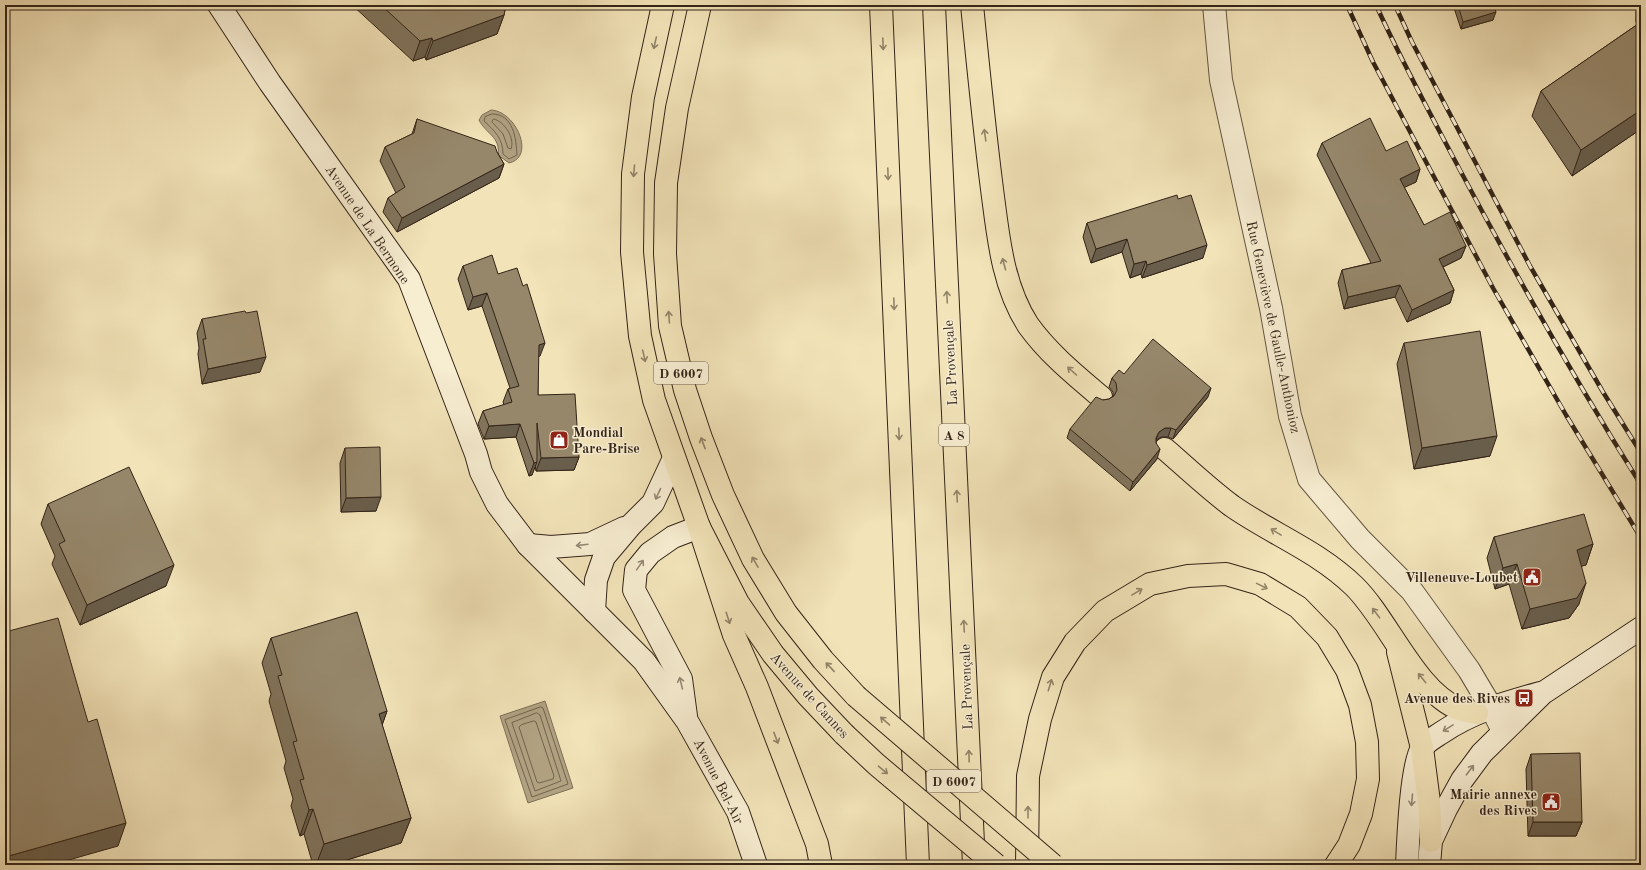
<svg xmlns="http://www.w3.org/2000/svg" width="1646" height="870" font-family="'Old Standard TT',serif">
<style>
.water{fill:#b1a282;stroke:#7f7058}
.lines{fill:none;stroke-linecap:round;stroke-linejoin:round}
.shore{stroke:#72634d;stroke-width:1}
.street-casing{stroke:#635440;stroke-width:24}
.secondary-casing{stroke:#332418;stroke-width:24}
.primary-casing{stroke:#332418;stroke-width:24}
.highway-casing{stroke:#332418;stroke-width:24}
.street{stroke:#f7edd1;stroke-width:22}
.secondary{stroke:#f7edd1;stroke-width:22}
.primary{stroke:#f2e3b8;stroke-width:22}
.highway{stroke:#f2e3b8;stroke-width:22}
.rail-casing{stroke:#332418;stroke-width:4.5}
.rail{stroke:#f7edd1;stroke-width:3;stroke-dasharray:9;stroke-linecap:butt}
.primary-bridge-casing{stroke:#332418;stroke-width:24;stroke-linecap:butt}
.primary-bridge{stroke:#f2e3b8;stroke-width:22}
.wall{fill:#81745c;stroke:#332418}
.shaded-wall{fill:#695e4b;stroke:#332418}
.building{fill:#96876b;stroke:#332418}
.oneway{stroke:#928468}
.oneway2{stroke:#958874}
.labels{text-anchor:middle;stroke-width:3;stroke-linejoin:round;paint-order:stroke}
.shield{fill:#f7edd1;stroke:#6e6050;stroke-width:1}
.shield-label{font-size:13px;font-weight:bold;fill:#332418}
.street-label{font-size:14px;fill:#332418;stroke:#f7edd1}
.poi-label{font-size:14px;font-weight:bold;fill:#332418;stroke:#f7edd1;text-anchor:end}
</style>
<rect width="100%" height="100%" fill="#f2e3b8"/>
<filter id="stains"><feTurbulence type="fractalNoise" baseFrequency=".005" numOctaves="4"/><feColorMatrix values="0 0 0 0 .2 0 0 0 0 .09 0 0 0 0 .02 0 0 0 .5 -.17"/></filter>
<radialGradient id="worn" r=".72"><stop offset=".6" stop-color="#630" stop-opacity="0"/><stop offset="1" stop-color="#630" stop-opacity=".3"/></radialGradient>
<g class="water">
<path d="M491,110C516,111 536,157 509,163L498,155C501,137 485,133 479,120L482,115Z"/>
<polygon points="545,701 573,788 528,803 500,716"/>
</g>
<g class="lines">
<g class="shore">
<path d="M492,114C514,114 516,139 517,155L509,159L503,154C503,139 495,131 484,121L485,117Z"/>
<path d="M494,119C505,122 515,138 511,149L508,148L503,134L492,122Z"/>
<polygon points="541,707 543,708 568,784 532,797 505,720"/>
<polygon points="537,713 540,715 561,781 535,791 512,723"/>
<polygon points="534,721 536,722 554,776 553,779 539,783 537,782 519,727 521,725"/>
</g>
<defs>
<polyline id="street" points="1214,5 1221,80 1271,308 1290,416 1309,479 1360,539 1412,591 1469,670 1491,707 1503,731"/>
<g id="secondary">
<polyline points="219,5 270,83 409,279 476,454 481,472 497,504 528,545 644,661 687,721 738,812 756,865"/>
<polyline points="528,545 551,547 590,544 624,528"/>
<polyline points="594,611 596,580 604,557 631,525 653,503 674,458"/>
<polyline points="686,716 681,679 634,590 636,570 650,553 673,537 699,527"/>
<path d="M1407,865C1408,842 1411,764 1422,748C1427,741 1435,737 1441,733C1472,712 1504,703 1540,693"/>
<polyline points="1429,865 1431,841 1446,809 1462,780 1482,753 1543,693 1641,628"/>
</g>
<g id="primary">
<polyline points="663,5 643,97 633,174 632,252 640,336 654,400 699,527 738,603 773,654 808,696 844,734"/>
<polyline points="700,5 677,108 666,183 665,254 670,326 685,390 701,438 723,495 753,559 786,613 823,660 856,696"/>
</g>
<g id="highway">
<polyline points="881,5 918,865"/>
<polyline points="934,5 974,865"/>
<path d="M972,5C978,66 984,127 992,189C998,234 1002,285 1028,325C1048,353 1075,375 1101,397"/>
<path d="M1165,449C1187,468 1209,489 1232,506C1272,534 1318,551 1354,586C1388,619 1415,691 1459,709C1464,711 1471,712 1477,713"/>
<polyline points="699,527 734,635 757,687 817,844 821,865"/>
<polyline points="1398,652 1422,748 1429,802 1431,841"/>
<polyline points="1027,865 1028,776 1040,719 1053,677 1075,642 1105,611 1150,584 1188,576 1226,574 1260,584 1298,607 1327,637 1347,670 1360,705 1367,742 1368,779 1361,814 1349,845 1336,865"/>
</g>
</defs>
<use href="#street" class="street-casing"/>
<use href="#secondary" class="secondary-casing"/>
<use href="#primary" class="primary-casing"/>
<use href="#highway" class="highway-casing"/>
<use href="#street" class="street"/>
<use href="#secondary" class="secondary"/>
<use href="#primary" class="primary"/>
<use href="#highway" class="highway"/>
<defs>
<g id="rail">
<polyline points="1347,5 1373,62 1493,288 1566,415 1641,538"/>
<path d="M1376,5C1402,62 1432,117 1461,172C1518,279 1577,383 1641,485"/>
<polyline points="1395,5 1412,42 1530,266 1603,392 1641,453"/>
</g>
</defs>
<use href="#rail" class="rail-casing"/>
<use href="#rail" class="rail"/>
<defs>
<g id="primary-bridge">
<polyline points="856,696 1053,865"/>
<polyline points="844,734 876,764 996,865"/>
</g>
</defs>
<use href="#primary-bridge" class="primary-bridge-casing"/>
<use href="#primary-bridge" class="primary-bridge"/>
</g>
<g class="wall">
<polygon points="352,5 506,5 504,15 497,34 426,60 425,57 413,61"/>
<polygon points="1453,5 1494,5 1493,20 1461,29"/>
<polygon points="1638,5 1641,5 1641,129 1572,176 1532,116 1541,91 1638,24 1636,22 1636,12"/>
<polygon points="417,119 497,152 504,164 499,178 397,232 383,212 388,198 396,193 380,161 385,147 412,134"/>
<polygon points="1322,143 1386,151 1420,169 1416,182 1404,187 1424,225 1466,246 1461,258 1443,267 1454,290 1450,303 1407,322 1395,297 1344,309 1338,283 1342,270 1371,263 1317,155"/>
<polygon points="1087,223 1203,258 1142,278 1141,274 1130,278 1122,252 1091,263 1083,237"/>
<polygon points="463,266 498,274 540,356 538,356 538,395 579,457 574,470 536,471 535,466 532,475 529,476 516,437 484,439 478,424 483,411 504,405 503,402 508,389 510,388 482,306 468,310 458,279"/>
<polygon points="202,319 260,372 202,384 198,354 199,348 197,333"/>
<polygon points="1404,343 1490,456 1414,469 1397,364"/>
<polygon points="1124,374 1208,397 1173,439 1168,437 1161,437 1156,441 1157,459 1130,491 1067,438 1070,429 1103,400 1109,399 1113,396 1113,392 1109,387 1112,378"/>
<polygon points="345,448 376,511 341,512 340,463"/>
<polygon points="48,504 166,586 80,625 52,564 55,556 41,524"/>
<polygon points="1494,537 1593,544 1586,565 1581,566 1579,604 1569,618 1522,629 1509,584 1495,589 1487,558"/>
<polygon points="271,638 387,711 382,725 411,818 401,843 331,865 313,865 304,834 300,836 291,806 293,799 284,768 286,761 269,701 271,694 262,663"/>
<polygon points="1531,754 1582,822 1576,836 1528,836 1526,769"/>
</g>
<g class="shaded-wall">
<polygon points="1496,12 1493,20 1461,29 1463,22"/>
<polygon points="504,15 497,34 426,60 433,41"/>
<polygon points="432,38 425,57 413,61 420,41"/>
<polygon points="1641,110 1641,129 1572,176 1581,150"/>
<polygon points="504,164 499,178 397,232 402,218"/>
<polygon points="1420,169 1416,182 1395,192 1400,179"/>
<polygon points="1127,239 1122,252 1091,263 1096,249"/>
<polygon points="1207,245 1203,258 1142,278 1147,265"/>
<polygon points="1466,246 1461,258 1435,271 1439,259"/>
<polygon points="1146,261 1141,274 1130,278 1134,264"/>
<polygon points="1400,285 1395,297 1344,309 1348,297"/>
<polygon points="1454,290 1450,303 1407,322 1412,310"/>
<polygon points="487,293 482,306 468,310 473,297"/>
<polygon points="545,343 540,356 534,358 539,345"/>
<polygon points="266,357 260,372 202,384 208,369"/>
<polygon points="1211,388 1208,397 1173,439 1176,430"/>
<polygon points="520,424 516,437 484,439 489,426"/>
<polygon points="1165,428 1171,428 1168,437 1161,437 1155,441 1153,447 1159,432"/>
<polygon points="1497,436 1490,456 1414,469 1422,448"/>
<polygon points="1160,449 1157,459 1130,491 1133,482"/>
<polygon points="579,457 574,470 536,471 541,458"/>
<polygon points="537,462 532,475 529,476 534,463"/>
<polygon points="381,497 376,511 341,512 346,498"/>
<polygon points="1593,544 1586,565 1569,570 1577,550"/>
<polygon points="1517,564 1509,584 1495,589 1503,568"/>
<polygon points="174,565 166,586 80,625 87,605"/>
<polygon points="1586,583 1579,604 1569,618 1522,629 1530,609"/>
<polygon points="387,711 378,737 379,714"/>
<polygon points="313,809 304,834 300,836 309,810"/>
<polygon points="411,818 401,843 331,865 316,865 324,844"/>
<polygon points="1533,822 1582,822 1576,836 1528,836"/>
<polygon points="126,823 118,846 51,865 5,865 5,857"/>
</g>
<g class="building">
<polygon points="381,5 506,5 504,15 433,41 432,38 420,41"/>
<polygon points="1458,5 1494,5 1496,12 1463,22"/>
<polygon points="1641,22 1641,110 1581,150 1541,91"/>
<polygon points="1370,118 1386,151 1407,141 1420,169 1400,179 1424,225 1450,212 1466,246 1439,259 1454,290 1412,310 1400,285 1348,297 1342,270 1381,261 1322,143"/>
<polygon points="417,119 495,146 497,152 504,164 402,218 388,198 405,187 385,147 414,133"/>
<polygon points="1177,195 1178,199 1191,195 1207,245 1147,265 1146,261 1134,264 1127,239 1096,249 1087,223"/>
<polygon points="492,255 498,274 517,268 523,286 527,284 545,343 539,345 538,395 575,394 579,457 541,458 537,423 537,462 534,463 520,424 489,426 483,411 512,402 508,389 519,386 487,293 473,297 463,266"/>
<polygon points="245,311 246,313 257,311 266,357 208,369 203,339 206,339 202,319"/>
<polygon points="1480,331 1497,436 1422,448 1404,343"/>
<polygon points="1153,339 1211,388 1176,430 1171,428 1165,428 1159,432 1156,438 1156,443 1160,449 1133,482 1070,429 1096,397 1103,400 1109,399 1114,396 1117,390 1116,383 1112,378 1119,370 1124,374"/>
<polygon points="380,447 381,497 346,498 345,448"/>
<polygon points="129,467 174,565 87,605 59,544 65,541 48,504"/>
<polygon points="1584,514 1593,544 1577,550 1586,583 1577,598 1530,609 1517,564 1503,568 1494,537"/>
<polygon points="357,612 387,711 379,714 411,818 324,844 313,809 309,810 300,780 304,779 293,742 297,741 278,676 282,675 271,638"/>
<polygon points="58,618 88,722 97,719 126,823 5,857 5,632"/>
<polygon points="1580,753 1582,822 1533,822 1531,754"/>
</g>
<defs><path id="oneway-shaft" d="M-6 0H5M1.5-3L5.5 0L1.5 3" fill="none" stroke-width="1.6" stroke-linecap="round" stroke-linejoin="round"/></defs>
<g class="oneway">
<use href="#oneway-shaft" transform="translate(655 43) rotate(103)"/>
<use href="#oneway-shaft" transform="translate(883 44) rotate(88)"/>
<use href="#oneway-shaft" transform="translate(985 135) rotate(-98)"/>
<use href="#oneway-shaft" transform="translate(634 171) rotate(95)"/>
<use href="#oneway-shaft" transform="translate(888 174) rotate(88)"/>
<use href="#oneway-shaft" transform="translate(1004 264) rotate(-105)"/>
<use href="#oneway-shaft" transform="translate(947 297) rotate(-93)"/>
<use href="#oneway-shaft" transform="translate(894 304) rotate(88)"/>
<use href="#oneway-shaft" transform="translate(669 317) rotate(-94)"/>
<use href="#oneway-shaft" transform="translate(644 356) rotate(77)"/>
<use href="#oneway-shaft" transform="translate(1072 371) rotate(-138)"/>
<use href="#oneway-shaft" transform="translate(899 434) rotate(88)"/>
<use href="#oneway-shaft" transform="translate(703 443) rotate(-111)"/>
<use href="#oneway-shaft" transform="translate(957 496) rotate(-93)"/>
<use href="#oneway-shaft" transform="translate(1276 532) rotate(-149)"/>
<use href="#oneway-shaft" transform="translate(755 562) rotate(-120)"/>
<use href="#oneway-shaft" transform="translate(1262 586) rotate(26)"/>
<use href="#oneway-shaft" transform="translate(1137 592) rotate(-31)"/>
<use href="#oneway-shaft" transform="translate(1376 613) rotate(-127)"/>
<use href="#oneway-shaft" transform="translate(728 618) rotate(72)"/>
<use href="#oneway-shaft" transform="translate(964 626) rotate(-93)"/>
<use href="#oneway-shaft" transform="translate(830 667) rotate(-133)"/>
<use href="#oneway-shaft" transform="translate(1422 678) rotate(-129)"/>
<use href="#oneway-shaft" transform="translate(1050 685) rotate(-73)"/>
<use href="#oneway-shaft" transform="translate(885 721) rotate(-139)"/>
<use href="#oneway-shaft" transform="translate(776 738) rotate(69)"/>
<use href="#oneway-shaft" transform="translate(969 756) rotate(-92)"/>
<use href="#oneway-shaft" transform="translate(883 770) rotate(40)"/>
<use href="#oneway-shaft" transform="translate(1028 812) rotate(-90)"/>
</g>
<g class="oneway2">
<use href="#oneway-shaft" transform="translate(658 494) rotate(115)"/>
<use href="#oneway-shaft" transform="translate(582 545) rotate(173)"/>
<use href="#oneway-shaft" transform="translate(640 565) rotate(-55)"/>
<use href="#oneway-shaft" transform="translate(681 683) rotate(-104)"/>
<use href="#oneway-shaft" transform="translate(1448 728) rotate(148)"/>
<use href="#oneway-shaft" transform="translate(1470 770) rotate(-53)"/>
<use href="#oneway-shaft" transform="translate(1412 800) rotate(95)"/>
</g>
<defs>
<symbol id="shop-square" viewBox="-11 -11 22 22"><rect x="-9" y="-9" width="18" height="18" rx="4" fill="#8f2418" stroke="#f7edd1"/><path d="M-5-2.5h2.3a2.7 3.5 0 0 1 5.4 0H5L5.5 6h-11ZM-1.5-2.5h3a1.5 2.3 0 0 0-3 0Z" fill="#fff"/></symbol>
<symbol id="civic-square" viewBox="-11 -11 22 22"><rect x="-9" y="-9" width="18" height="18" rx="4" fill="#8f2418" stroke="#f7edd1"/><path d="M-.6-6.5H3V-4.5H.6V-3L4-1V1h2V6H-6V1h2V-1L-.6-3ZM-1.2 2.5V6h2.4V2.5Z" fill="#fff"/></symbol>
<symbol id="bus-square" viewBox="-11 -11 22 22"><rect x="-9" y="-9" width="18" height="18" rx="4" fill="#8f2418" stroke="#f7edd1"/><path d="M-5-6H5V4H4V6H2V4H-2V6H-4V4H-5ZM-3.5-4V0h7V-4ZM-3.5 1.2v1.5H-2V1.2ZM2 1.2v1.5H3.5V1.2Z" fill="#fff"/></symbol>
</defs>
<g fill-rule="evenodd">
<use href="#shop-square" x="548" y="429" width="22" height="22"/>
<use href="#civic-square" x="1521" y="566" width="22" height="22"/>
<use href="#bus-square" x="1513" y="687" width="22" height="22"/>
<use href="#civic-square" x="1540" y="791" width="22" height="22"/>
</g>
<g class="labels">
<g class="shield">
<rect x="654" y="362" width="54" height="22" rx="3"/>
<rect x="939" y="424" width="30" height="22" rx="3"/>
<rect x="927" y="770" width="54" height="22" rx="3"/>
</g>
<g class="shield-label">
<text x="681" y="378">D 6007</text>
<text x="954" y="440">A 8</text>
<text x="954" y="786">D 6007</text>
</g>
<g class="street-label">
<text transform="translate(368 224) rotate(56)" y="5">Avenue de La Bermone</text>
<text transform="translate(1274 327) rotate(78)" y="5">Rue Geneviève de Gaulle-Anthonioz</text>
<text transform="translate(950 363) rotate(-93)" y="5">La Provençale</text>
<text transform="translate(966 687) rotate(-92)" y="5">La Provençale</text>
<text transform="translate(810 695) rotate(48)" y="5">Avenue de Cannes</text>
<text transform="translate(719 781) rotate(63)" y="5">Avenue Bel-Air</text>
</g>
<g class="poi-label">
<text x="573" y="437" text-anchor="start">Mondial<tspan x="573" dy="16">Pare-Brise</tspan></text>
<text x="1518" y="582">Villeneuve-Loubet</text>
<text x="1510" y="703">Avenue des Rives</text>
<text x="1537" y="799">Mairie annexe<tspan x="1537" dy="16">des Rives</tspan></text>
</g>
</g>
<rect width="1646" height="870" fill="none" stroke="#f2e3b8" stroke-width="20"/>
<rect x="6" y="6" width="1634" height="858" fill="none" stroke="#332418" stroke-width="2"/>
<rect x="10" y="10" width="1626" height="850" fill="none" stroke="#332418"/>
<rect width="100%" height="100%" filter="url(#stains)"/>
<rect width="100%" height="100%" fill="url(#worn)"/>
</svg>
